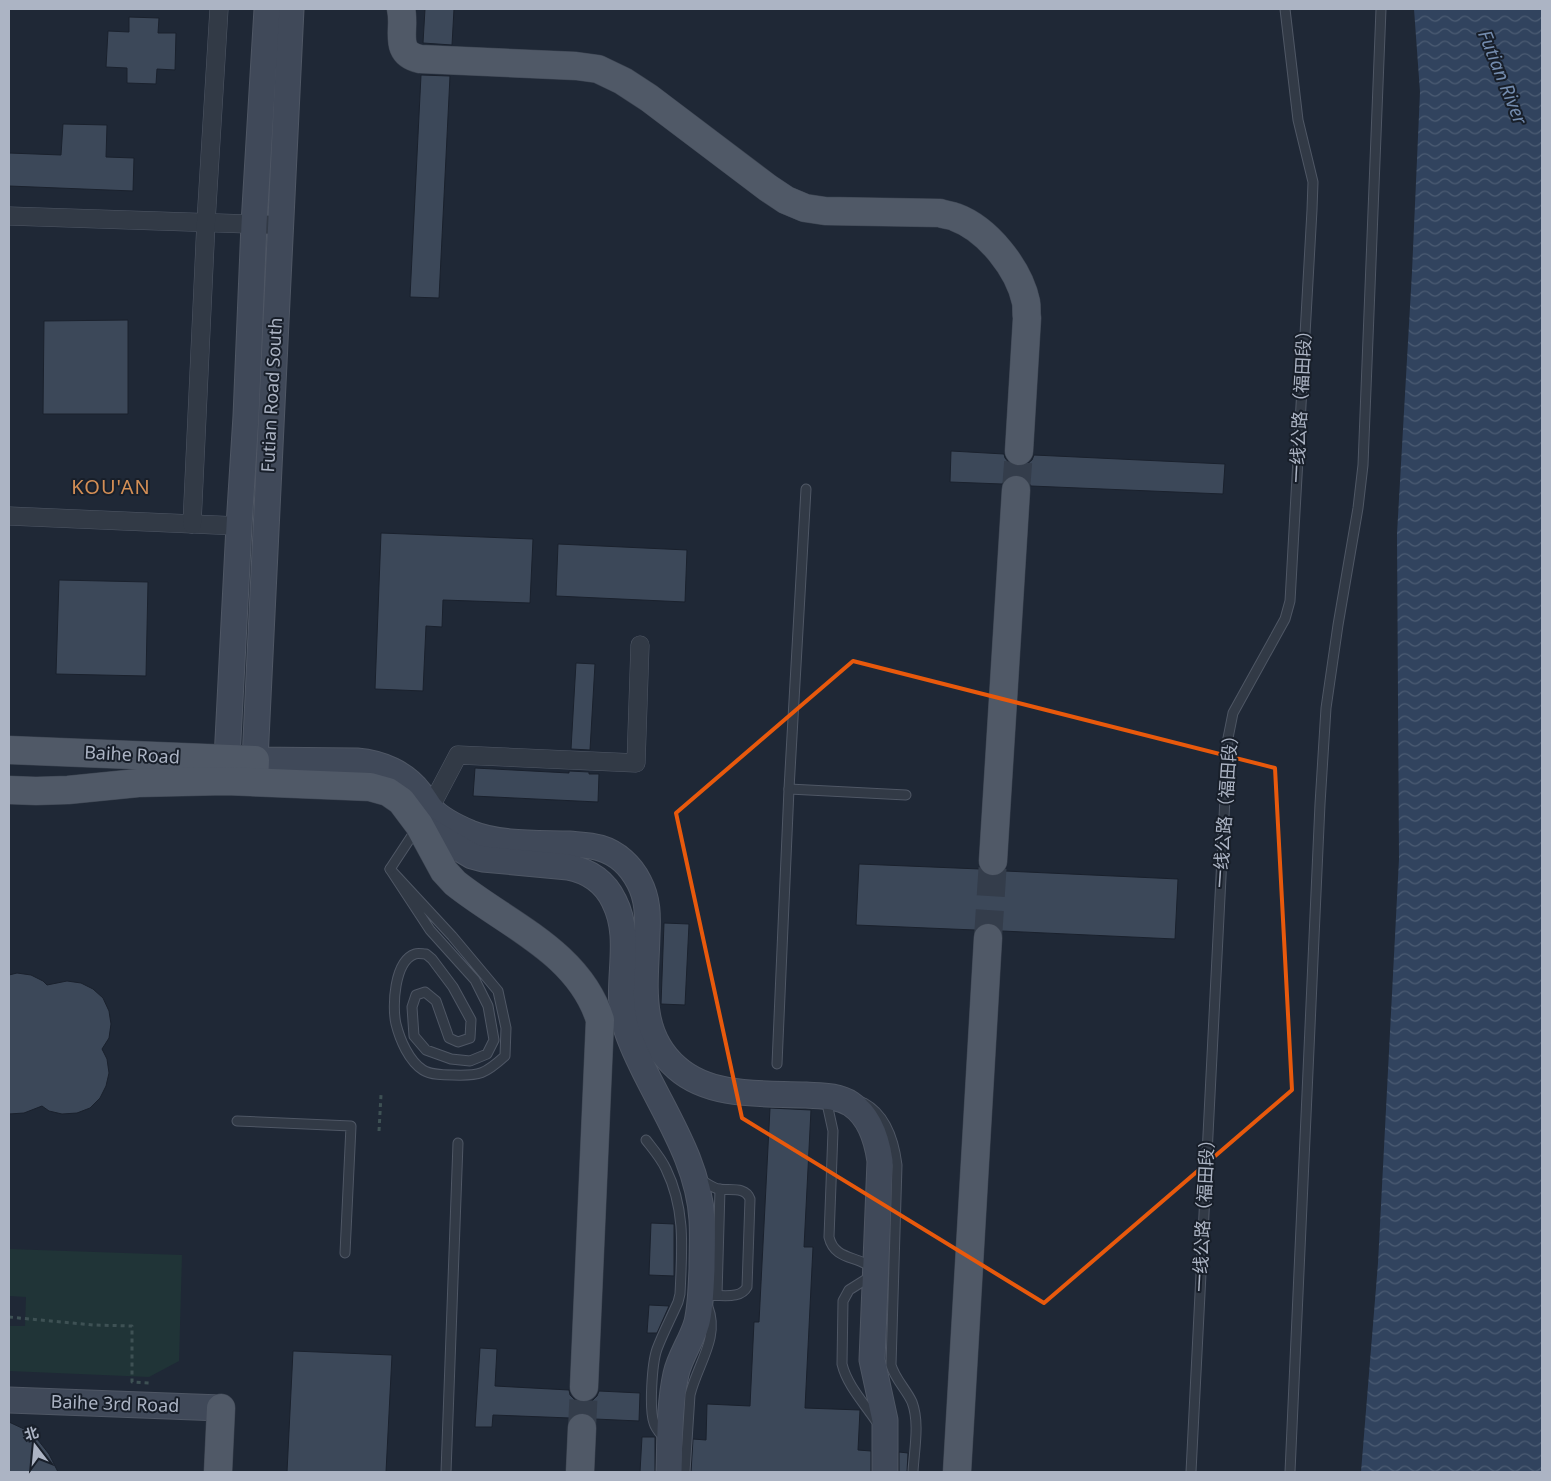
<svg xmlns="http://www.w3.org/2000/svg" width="1551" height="1481" font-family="'Noto Sans','Noto Sans SC',sans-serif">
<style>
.green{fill:#203437}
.water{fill:url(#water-waves)}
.building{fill:#3c4859;stroke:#1a212d}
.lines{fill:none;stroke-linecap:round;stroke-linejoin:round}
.primary-tunnel{stroke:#343d4b;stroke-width:28;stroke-dasharray:28 14;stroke-linecap:butt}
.lane-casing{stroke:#4f5765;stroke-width:11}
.street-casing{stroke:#4f5765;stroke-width:19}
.secondary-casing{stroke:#4f5765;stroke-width:27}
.primary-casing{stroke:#3b4350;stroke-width:29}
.path{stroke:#3e5154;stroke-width:3;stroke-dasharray:4 4;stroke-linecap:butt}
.lane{stroke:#323a46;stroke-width:9}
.street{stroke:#323a46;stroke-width:18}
.secondary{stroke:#404959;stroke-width:25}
.primary{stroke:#505967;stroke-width:28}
.marked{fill:none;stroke:#e8590c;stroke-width:4;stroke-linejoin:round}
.labels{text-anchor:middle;stroke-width:4;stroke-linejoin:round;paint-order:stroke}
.street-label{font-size:18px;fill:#acb4c4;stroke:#181f2a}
.water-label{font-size:19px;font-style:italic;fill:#738bad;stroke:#181f2a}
.quarter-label{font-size:20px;letter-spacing:1px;fill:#d48f56;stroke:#181f2a}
</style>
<defs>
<pattern id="water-waves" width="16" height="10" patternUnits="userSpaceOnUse" patternTransform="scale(1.25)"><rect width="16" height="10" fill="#31435e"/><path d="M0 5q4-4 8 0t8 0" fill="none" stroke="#4c5c73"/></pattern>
</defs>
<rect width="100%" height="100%" fill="#1f2836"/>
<polygon class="green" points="9,1249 182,1255 179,1361 149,1377 9,1371 9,1326 25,1326 26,1297 9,1296"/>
<polygon class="water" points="1414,9 1542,9 1542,1472 1361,1472 1378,1263 1399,859 1397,534 1412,272 1420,92"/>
<g class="building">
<polygon points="425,9 454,9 452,45 423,43"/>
<polygon points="129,17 159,18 158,33 176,33 175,70 157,69 156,84 127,83 127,68 106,67 108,31 129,32"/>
<polygon points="421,75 450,76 439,298 410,297"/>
<polygon points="63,124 107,125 106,157 134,158 133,191 9,186 9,153 61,155"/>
<polygon points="128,320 128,414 43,414 44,321"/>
<polygon points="951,451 1004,454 1005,458 1010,464 1019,467 1026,465 1032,460 1034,455 1225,464 1223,494 1031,486 1025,477 1016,474 1009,476 1002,484 950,482"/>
<polygon points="381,533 533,539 530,603 443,600 442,627 426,626 423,691 375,689"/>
<polygon points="558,544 687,550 685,602 556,596"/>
<polygon points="59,580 148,582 146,676 56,674"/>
<polygon points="576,663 595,664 590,750 571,749"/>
<polygon points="475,768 569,773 569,771 589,772 589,774 599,774 598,802 473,796"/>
<polygon points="859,864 980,869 985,874 993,877 1000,875 1005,871 1178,879 1175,939 1002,931 996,925 988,922 981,924 975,930 856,925"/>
<polygon points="664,923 689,924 685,1005 661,1004"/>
<polygon points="17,973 31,975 43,981 47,985 67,981 81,983 93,989 103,998 109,1011 111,1024 109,1038 102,1049 107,1059 109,1073 106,1086 100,1098 90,1108 77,1113 62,1114 49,1111 42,1106 24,1113 9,1114 9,975"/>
<polygon points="770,1108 811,1110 804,1247 813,1247 805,1408 860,1410 858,1450 871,1451 871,1472 691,1472 693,1439 706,1440 707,1404 750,1406 754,1322 759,1322"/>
<polygon points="651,1223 674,1224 674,1276 649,1275"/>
<polygon points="649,1305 669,1306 657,1333 647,1333"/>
<polygon points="480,1348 497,1349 495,1386 569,1390 570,1395 575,1400 583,1403 592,1401 597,1396 599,1391 640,1393 639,1421 595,1419 590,1415 583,1412 575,1414 570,1418 493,1415 492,1427 475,1427"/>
<polygon points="293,1351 392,1355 386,1472 287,1472"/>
<polygon points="9,1422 24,1429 38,1440 49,1454 58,1472 9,1472"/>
<polygon points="642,1437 655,1437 655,1472 640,1472"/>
<polygon points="899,1452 908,1453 907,1472 899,1472"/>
</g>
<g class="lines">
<g class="primary-tunnel">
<polyline points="1016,490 1019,451"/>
<polyline points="988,938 993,861"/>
<polyline points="582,1428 584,1387"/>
</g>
<defs>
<g id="lane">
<polyline points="789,789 906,795"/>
<path d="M390,869L452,936L498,991L506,1028L505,1056C485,1074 480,1076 453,1075C444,1075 431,1075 423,1070C409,1061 400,1040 396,1024C392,1007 394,961 415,954C418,953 423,954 426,954L432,959L453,987L471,1020L470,1038L458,1042L449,1038L436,1001L425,992L416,995L412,1007L414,1036L426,1050L451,1059L470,1061L487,1054L494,1040L488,1006L475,980L430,930Z"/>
<polyline points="390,869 417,828"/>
<polyline points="777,1064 789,789 806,489"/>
<path d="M826,1099L833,1131L829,1237C835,1263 863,1254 876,1273L849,1290L843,1301L842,1364C847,1385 864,1403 876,1421"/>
<path d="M864,1103C886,1115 894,1141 897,1165L891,1365C895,1379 906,1389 912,1402C920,1423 914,1451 913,1472"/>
<polyline points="237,1121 351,1126 345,1253"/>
<path d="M646,1140C653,1149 661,1158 666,1169C686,1210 682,1250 680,1294L678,1302C671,1318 663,1333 657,1349C652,1363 649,1409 654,1423C656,1430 661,1434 665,1439"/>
<path d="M700,1179C706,1183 711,1187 718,1189C730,1191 745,1186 750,1199L747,1287C739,1302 715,1292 701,1297"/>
<polyline points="717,1295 720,1189"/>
<polyline points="446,1472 458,1143"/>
<path d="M685,1472L690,1395C697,1365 720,1338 708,1307"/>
<polyline points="1191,1472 1228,738 1233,713 1285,619 1290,601 1312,210 1313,182 1298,120 1285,9"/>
<polyline points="1290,1472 1320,804 1326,708 1338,625 1358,508 1363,465 1381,9"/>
</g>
<g id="street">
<polyline points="9,216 280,225"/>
<polyline points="9,516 239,526"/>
<polyline points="192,524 206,222 219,9"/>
<polyline points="430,808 458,755 636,763 640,645"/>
</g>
<g id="secondary">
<path d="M291,9L255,760L357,761C381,763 405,773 420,793C424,798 427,804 431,809C441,820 456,827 470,833C500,845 537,843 569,844C579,845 590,845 600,848C617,853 631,866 639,882C648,899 648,916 647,935C646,983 636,1033 677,1068C711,1098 764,1093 806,1095C821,1096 837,1095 851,1104C869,1116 877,1140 880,1161L872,1360L885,1420V1472"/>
<polyline points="227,759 239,526 246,416 254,224 267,9"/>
<path d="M419,825L472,856L483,859L568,867C589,871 605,882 614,901C634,940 614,984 625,1024C630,1043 639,1060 647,1076C670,1122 699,1167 702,1220C703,1236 702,1253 702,1269C701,1286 701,1305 697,1322C692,1340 680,1356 676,1374C669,1406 670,1440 669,1472"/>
<polyline points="9,1400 221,1408"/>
</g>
<g id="primary">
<path d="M401,9C406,29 392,53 420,59L576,66L598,69L623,81L649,98L768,188L786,200L805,208L825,211L940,213C945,215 951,215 955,217C988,229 1019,269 1026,302C1027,307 1026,313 1027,318L1019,451"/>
<polyline points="9,750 255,760 254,782"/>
<path d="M9,790L36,791L68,790L138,783L226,781L370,787L388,792L401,801L419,825L444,871L455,883C506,924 579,952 600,1020L584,1387"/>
<polyline points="993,861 1016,490"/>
<polyline points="218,1472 221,1408"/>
<polyline points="580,1472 582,1428"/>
<polyline points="957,1472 988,938"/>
</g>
</defs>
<use href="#lane" class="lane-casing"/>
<use href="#street" class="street-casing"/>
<use href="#secondary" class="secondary-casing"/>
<use href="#primary" class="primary-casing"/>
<g class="path">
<polyline points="379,1131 381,1095"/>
<polyline points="9,1317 93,1325 132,1326 132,1382 149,1383"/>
</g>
<use href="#lane" class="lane"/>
<use href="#street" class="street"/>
<use href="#secondary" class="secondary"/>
<use href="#primary" class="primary"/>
</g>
<path class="marked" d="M853,661L1275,768L1292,1090L1044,1303L742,1118L676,813Z"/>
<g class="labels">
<g class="street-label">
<text transform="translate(272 395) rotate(-87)" y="6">Futian Road South</text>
<text transform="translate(1301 402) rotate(-87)" y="6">一线公路（福田段）</text>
<text transform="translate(132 755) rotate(3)" y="6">Baihe Road</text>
<text transform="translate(1226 807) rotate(-86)" y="6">一线公路（福田段）</text>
<text transform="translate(1204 1211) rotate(-87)" y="6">一线公路（福田段）</text>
<text transform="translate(115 1404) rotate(2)" y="6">Baihe 3rd Road</text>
</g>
<g class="water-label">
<text transform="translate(1503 77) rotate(68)" y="7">Futian River</text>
</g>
<g class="quarter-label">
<text x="111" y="494">KOU'AN</text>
</g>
</g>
<rect width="1551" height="1481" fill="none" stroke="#acb4c4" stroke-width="20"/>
<g transform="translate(35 1446) rotate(344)" stroke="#181f2a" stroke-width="4" paint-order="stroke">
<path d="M0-4L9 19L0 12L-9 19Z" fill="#acb4c4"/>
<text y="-8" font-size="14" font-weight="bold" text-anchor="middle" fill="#acb4c4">北</text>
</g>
</svg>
